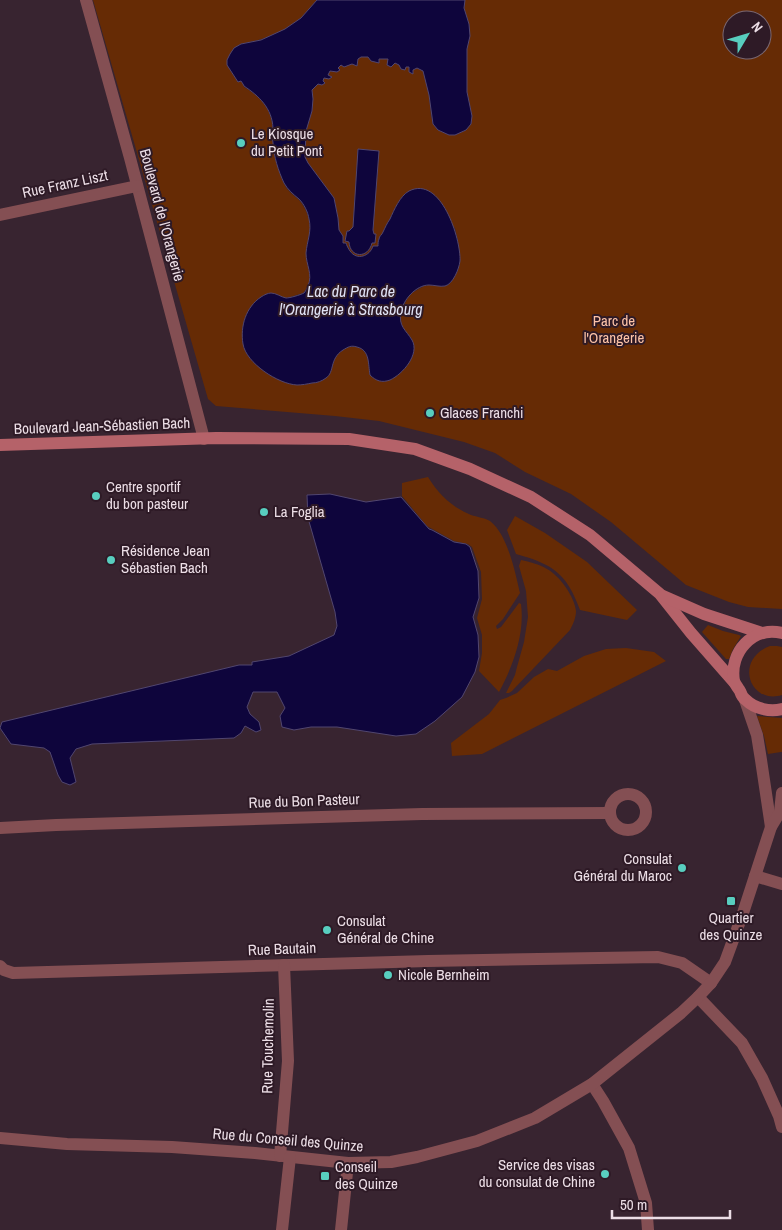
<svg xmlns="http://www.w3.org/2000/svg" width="782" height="1230" font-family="'Archivo Narrow',sans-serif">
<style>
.green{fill:#662b05;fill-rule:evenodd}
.water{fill:#0e053c;stroke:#51466f}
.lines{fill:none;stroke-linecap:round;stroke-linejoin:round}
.street{stroke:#844f53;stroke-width:12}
.secondary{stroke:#b56269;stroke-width:12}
.poi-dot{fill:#58cebf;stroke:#2e1a26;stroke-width:2}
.labels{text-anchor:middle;stroke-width:4;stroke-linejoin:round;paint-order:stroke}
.poi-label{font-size:15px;fill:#ecdee6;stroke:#2e1a26;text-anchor:start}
.street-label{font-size:15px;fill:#ecdee6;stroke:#2e1a26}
.park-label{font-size:15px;fill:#fec4a8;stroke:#2e1a26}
.water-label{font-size:16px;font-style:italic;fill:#e0e2f5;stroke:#2e1a26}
</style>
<rect width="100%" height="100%" fill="#382430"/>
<g class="green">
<path d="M93,0H317C309,9 302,18 292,25C276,36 259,40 241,44L227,65L238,82L241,81L243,84L244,87C286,112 265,133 279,170C281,177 284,186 289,191C291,194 295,196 298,199C303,204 307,212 309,219C313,232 305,244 307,257C308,272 315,279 303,293L287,298L297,385C308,384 321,384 329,374C333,370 332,362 336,356C343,345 360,342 367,356C370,361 369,369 370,375L412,339L402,327L401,318V312L407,299L412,293L424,286L428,285L445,286L449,284L458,270L460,263L458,241L455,228L409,191L401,198L396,207L382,234L379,238L378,246C374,249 372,251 368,254C358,262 350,252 346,244L343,243L339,230L338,218L334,198L308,163L305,157L306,131L312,110L313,99L312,90C316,85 322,83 324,78L331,77L328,75L330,71C334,69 337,67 341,65C348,62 355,61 361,57H368L379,62V58L389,59L387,65L395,63L399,65L401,70L406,66L409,67L413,73V70L417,68L423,71L425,77L429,95L431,116L433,124L438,130L449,135H455L466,130L471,124L472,116L467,92V49L470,35L469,24L464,8L465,0H782V609L748,607L729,602L686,585L611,522L571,494L525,472L495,453L464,442L379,421L335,416L216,406L208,399ZM732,20H762V50H732ZM358,149L379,151L373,230C375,239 372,249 364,254L349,247V231L353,227Z"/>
<path d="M428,477C439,495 452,507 471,515C477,517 485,518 490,521C508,535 515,572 520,593L503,619L496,626L497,629L501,627L519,603L521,604C525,634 513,666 499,692L479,671L482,653V635L477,618L482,599L481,572L472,547L468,544L454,541L427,526L402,496V483Z"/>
<path d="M515,516L545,533L587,562L637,610L627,620L580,610C567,574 553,564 516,554L507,530Z"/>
<path d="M521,560C530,562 539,564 547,569C559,575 575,597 576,611C576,618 573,624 570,630L512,691L509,693H506L515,675L517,667L524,642L528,617L526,591L519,566Z"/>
<polygon points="708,625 723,631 739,635 741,636 733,649 729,659 726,659 702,632"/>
<path d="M770,646H777L782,647V695C749,705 734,659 770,646Z"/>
<polygon points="626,648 654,652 666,661 482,754 452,756 451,743 489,714 500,700 506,698 517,693 534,677 548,669 557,671 584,656 606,649"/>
<polygon points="757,716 782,718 782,752 781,752 768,754 764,736"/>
</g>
<g class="water">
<path d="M317,0H465L464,8L469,24L470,36L467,49V92L472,116L471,124L466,130L455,135H449L438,130L433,124L429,95L423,71L417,68L413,70V74L409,72V67H406L405,70L401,69L399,65L395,63L391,67L387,65L388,59H379V63L371,61L368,57H361L358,59L357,66L352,64L344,67L341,65L338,68L340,70L337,72L330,71L328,75L332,77L329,79L324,78L323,81L325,83L322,85L318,84L312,90L313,99L312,111L306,131L305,157L308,163L334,198L338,218L339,230L343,236V243H346C346,244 349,250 350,251C357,261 370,256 373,246H378C378,244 378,241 379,239C379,236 382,235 383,232C385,228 387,223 390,219C394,210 400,196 409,191C441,175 461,239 460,261C459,269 453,284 445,286C440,287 434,285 429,285C416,285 403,300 401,312C398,326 406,330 412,340C420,354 403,374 390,380C382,383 376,381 370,375C368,364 370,350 357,347C351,345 348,347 343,350C329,359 335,372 326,378C322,381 317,383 312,383C307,384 302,385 297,385C278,384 246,363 243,344C240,326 246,307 261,297C264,295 268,293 271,293C276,293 281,297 286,298C290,298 300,295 304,293C306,291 307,288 308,286C313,274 306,265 306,253C307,241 312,231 309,219C308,212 304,204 299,199C293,194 288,190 284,183C278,170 274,157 273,143C272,138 273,133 273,128C272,108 259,96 244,86L243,84L241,81L238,82L227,65V60L230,54L234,48L241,44L261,40L285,29L301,18Z"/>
<path d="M358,149L379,151L373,230L374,234H376L375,243H372C368,259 350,258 349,242L345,241L347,231H349L353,227Z"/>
<polygon points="330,494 366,502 401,497 429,529 432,530 454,542 466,544 470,547 478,571 479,598 473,617 478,635 479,657 475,672 462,697 435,721 416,734 396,736 337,727 311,727 294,730 282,727 280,716 285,708 277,692 253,692 247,707 250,714 259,722 261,730 256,732 245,726 241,733 234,738 92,744 76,749 70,758 76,782 70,785 62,782 58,775 50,752 44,748 11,744 0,728 2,722 239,665 252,665 252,662 289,656 334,635 337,626 335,612 308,518 307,495"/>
</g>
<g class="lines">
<g class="street">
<polyline points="86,0 130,158 204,439"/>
<polyline points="0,215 137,186"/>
<polyline points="745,700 757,735 761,760 771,827"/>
<circle cx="628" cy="812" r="18"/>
<polyline points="0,828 56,825 422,814 610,813"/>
<polyline points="755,876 782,884"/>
<polyline points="0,966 4,970 13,973 428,961 658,957 682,963 711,983"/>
<polyline points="698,997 742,1043 762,1078 779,1116 782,1127"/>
<polyline points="592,1084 603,1101 629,1148 646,1203 648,1230"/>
<polyline points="0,1138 67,1144 172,1147 255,1153 348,1163 391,1162 417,1157 477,1141 535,1118 592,1084 681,1013 698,997 711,983 725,962 743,913 771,827 780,812 782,793"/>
<polyline points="280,1156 288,1061 284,965"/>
<polyline points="282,1230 290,1157"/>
<polyline points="341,1230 348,1163"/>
</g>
<g class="secondary">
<polyline points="0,445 216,438 349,439 415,449 470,469 531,497 590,535 660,594 691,633 734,682"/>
<polyline points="663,596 704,614 762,633"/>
<path d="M782,633C753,626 729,652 734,681C735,684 738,688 740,691C741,694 743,698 746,700C755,709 770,712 782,709"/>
</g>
</g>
<g class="poi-dot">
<circle cx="241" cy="143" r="5"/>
<circle cx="430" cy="413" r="5"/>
<circle cx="96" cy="496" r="5"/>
<circle cx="264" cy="512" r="5"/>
<circle cx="111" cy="560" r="5"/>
<circle cx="682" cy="868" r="5"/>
<rect x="726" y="896" width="10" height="10" rx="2.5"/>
<circle cx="327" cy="930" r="5"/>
<circle cx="388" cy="975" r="5"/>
<circle cx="605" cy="1174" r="5"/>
<rect x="320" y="1171" width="10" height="10" rx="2.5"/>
</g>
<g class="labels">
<g class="poi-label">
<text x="251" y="139">Le Kiosque<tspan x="251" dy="17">du Petit Pont</tspan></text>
<text x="440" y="418">Glaces Franchi</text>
<text x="106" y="492">Centre sportif<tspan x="106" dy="17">du bon pasteur</tspan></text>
<text x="274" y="517">La Foglia</text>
<text x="121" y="556">Résidence Jean<tspan x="121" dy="17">Sébastien Bach</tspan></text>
<text x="672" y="864" text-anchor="end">Consulat<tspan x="672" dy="17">Général du Maroc</tspan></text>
<text x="731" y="923" text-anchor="middle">Quartier<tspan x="731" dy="17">des Quinze</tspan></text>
<text x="337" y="926">Consulat<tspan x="337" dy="17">Général de Chine</tspan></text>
<text x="398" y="980">Nicole Bernheim</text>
<text x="595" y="1170" text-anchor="end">Service des visas<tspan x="595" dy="17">du consulat de Chine</tspan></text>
<text x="335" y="1172">Conseil<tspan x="335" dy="17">des Quinze</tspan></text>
</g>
<g class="street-label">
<text transform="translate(65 184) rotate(-12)" y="5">Rue Franz Liszt</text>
<text transform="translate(162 215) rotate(75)" y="5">Boulevard de l'Orangerie</text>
<text transform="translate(102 426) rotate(-2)" y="5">Boulevard Jean-Sébastien Bach</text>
<text transform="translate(304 801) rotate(-2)" y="5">Rue du Bon Pasteur</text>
<text transform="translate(282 949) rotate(-2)" y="5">Rue Bautain</text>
<text transform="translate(268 1046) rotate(-89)" y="5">Rue Touchemolin</text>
<text transform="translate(288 1140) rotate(5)" y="5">Rue du Conseil des Quinze</text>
</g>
<g class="park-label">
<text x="614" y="326">Parc de<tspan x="614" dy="17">l'Orangerie</tspan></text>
</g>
<g class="water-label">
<text x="351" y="297">Lac du Parc de<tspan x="351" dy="18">l'Orangerie à Strasbourg</tspan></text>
</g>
</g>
<g transform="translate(747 35) rotate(52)"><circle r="24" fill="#2e1a26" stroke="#7a6873"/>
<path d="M0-4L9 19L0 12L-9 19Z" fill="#58cebf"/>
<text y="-8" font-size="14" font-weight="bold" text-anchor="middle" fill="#ecdee6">N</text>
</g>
<path d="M612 1210v8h118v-8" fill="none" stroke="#ecdee6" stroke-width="2.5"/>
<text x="620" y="1210" font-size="15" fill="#ecdee6" stroke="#2e1a26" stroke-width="4" paint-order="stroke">50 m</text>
</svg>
